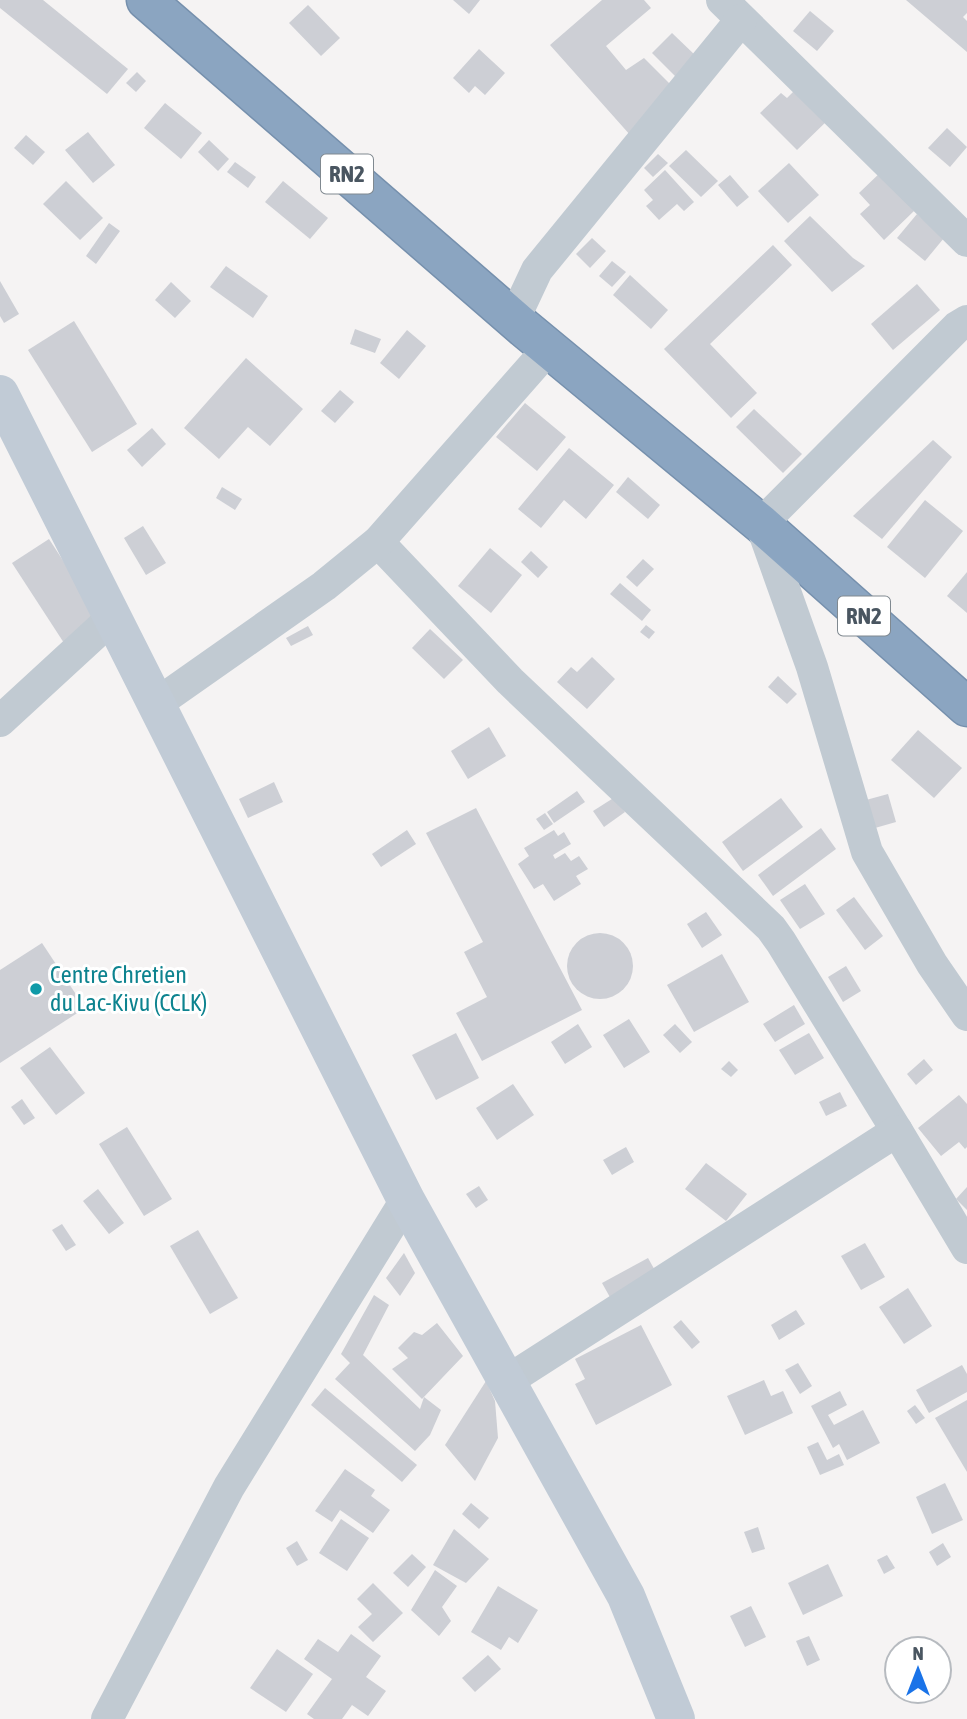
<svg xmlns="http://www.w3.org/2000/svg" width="967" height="1719" font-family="'Asap Condensed',sans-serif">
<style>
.building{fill:#cdcfd5}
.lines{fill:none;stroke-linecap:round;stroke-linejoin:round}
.highway-casing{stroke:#7690ad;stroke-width:41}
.street{stroke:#c1cad2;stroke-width:32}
.secondary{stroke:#c1cbd6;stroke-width:38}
.highway{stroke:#8ba5c1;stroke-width:38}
.culture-dot{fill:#0f9aa8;stroke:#fff;stroke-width:2.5}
.labels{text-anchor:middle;stroke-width:6;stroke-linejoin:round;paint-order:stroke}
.shield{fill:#fff;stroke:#808990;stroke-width:2}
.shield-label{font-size:23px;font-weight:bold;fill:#4a5661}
.culture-label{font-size:24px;fill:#0d838f;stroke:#fff;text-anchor:start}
</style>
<rect width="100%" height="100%" fill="#f5f3f3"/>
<g class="building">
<polygon points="0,0 43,0 128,69 107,94 0,8"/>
<polygon points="453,0 480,0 469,14"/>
<polygon points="602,0 644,0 651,8 606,46 626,70 644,58 674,88 631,136 550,45"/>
<polygon points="906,0 967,0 967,13 963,17 967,21 967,52"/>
<polygon points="308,5 340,38 321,56 289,23"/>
<polygon points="810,11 834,31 817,51 793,31"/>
<polygon points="672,33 697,57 677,78 652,53"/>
<polygon points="479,49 505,73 485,95 475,86 469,93 453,78"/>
<polygon points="137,72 146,81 136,92 126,83"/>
<polygon points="798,87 829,119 797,150 760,113 781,93 787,98"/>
<polygon points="165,103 202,133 181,159 144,128"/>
<polygon points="947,128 967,147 950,167 928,148"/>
<polygon points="88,132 115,165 93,183 65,150"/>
<polygon points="26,135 45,152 33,165 14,148"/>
<polygon points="209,140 229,159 218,171 198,152"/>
<polygon points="686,150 718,181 701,197 669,166"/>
<polygon points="658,154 668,163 653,177 644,168"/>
<polygon points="235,162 256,177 248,188 227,172"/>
<polygon points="789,163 819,195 788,223 758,191"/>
<polygon points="665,170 694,202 684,211 677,204 659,220 646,206 653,200 644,190"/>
<polygon points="882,171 914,211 884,240 860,214 870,205 859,193"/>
<polygon points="730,175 749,197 737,207 718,185"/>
<polygon points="66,181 103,218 80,240 43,204"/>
<polygon points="283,181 328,218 310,239 265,202"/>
<polygon points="917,214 944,238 925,261 897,238"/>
<polygon points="810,216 853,258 865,266 832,292 784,241"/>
<polygon points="109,223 120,231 96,264 86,256"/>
<polygon points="592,238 606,251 590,268 576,254"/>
<polygon points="773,245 792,265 710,344 757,393 731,418 664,349"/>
<polygon points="612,261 626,272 612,287 599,276"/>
<polygon points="226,266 268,296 253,318 210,287"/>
<polygon points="630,275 668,310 651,329 613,295"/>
<polygon points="0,281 19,314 4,323 0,316"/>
<polygon points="171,282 191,301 175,318 155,300"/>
<polygon points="917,284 940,310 893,350 871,324"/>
<polygon points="74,321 137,424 92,452 28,350"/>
<polygon points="355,329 381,339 375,353 350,344"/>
<polygon points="407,330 426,346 399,379 380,363"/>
<polygon points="246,358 303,409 270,446 248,427 219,459 184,428"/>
<polygon points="340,390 354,402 335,423 321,411"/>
<polygon points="525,403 566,437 537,471 496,437"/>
<polygon points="754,409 802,454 783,473 736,427"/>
<polygon points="152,428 166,444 142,467 127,450"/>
<polygon points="933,440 952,457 882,539 853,516"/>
<polygon points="569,448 614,485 586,519 564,500 541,528 518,509"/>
<polygon points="628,477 660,505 648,519 616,492"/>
<polygon points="222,487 242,499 235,510 216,498"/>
<polygon points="925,500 963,531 925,578 887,547"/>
<polygon points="143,526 166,563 146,575 124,538"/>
<polygon points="49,539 101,619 64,643 12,563"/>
<polygon points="490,548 522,575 491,613 458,586"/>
<polygon points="531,551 548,567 538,578 521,562"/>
<polygon points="643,559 654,569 637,587 626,577"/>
<polygon points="967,572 967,613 947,596"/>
<polygon points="620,583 651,610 642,621 610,594"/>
<polygon points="646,625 655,632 649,639 640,632"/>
<polygon points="308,626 313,635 291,646 286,638"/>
<polygon points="430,629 463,660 444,679 412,648"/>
<polygon points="592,657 615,679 587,709 557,682 571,667 577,672"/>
<polygon points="778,676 797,694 787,704 768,687"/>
<polygon points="489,727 506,756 468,779 451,751"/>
<polygon points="918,730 962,768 934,798 891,760"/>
<polygon points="274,782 283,802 248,818 239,799"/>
<polygon points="577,791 585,802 554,823 547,812"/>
<polygon points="888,794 896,822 875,828 866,800"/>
<polygon points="615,797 625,812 604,827 593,811"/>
<polygon points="781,798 803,827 743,871 722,842"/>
<polygon points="476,808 582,1010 482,1061 456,1013 487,997 464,952 483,942 426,833"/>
<polygon points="545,813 553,824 544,830 536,819"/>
<polygon points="821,828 836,849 773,896 758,875"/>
<polygon points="407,830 416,844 381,867 372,854"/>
<polygon points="554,830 558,836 564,832 571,844 553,855 555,859 565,853 571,861 579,856 588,869 576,876 581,884 554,901 543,884 534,889 518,864 529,856 524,848"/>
<polygon points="805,884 825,914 800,929 780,900"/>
<polygon points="854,897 883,936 865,950 836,910"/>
<polygon points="706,912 722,935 702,948 687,924"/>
<circle cx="600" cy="966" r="33"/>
<polygon points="42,943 85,1008 0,1063 0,970"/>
<polygon points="722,954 749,1002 694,1032 667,985"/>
<polygon points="846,966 861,991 843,1002 828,977"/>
<polygon points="794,1005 805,1024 775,1042 763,1024"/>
<polygon points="629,1019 650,1052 624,1068 603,1035"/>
<polygon points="578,1024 592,1047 565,1064 551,1042"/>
<polygon points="675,1024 692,1042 680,1053 663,1035"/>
<polygon points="456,1033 479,1078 436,1100 412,1055"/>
<polygon points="809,1033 824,1058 795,1075 779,1050"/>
<polygon points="50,1047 85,1093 56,1115 20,1068"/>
<polygon points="924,1059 933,1070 916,1085 907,1074"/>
<polygon points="729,1061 738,1070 731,1077 721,1069"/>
<polygon points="513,1084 534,1115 497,1140 476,1108"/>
<polygon points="840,1092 847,1106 826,1116 819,1102"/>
<polygon points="959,1095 967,1104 967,1147 965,1149 959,1142 941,1156 918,1128"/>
<polygon points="22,1099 35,1118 24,1125 11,1107"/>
<polygon points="127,1127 172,1199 144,1216 99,1144"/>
<polygon points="626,1147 634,1162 612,1175 603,1160"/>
<polygon points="706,1163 747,1194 726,1221 685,1189"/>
<polygon points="479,1186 488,1200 476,1208 466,1194"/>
<polygon points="967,1187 967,1210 956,1199"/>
<polygon points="98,1189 124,1223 109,1234 83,1201"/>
<polygon points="62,1224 76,1245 66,1251 52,1230"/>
<polygon points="198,1230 238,1298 210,1314 170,1246"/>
<polygon points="865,1243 885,1277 861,1290 841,1256"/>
<polygon points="404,1253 415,1273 400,1296 386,1278"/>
<polygon points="648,1258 657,1274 611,1299 602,1283"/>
<polygon points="908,1288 932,1326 904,1344 879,1307"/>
<polygon points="374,1295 389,1305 363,1355 420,1409 424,1397 441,1410 430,1435 415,1451 335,1379 350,1363 341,1354"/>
<polygon points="796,1310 805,1324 779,1340 771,1325"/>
<polygon points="681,1320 700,1342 692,1349 673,1327"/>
<polygon points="437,1323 463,1356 422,1399 392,1369 408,1358 398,1348 414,1332 422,1335"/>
<polygon points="641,1325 672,1385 596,1425 575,1384 585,1379 575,1359"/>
<polygon points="798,1363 812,1386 800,1394 785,1370"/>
<polygon points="962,1365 967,1374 967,1392 929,1413 916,1390"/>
<polygon points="764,1380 771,1396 783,1391 793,1413 745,1435 727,1396"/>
<polygon points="486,1381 495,1401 498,1438 475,1481 445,1445"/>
<polygon points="325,1388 417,1465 402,1482 311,1405"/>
<polygon points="840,1391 847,1405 828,1415 834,1425 863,1410 880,1443 847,1460 839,1444 833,1448 811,1406"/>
<polygon points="967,1400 967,1472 935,1418"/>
<polygon points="915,1405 925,1418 916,1424 907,1411"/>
<polygon points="818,1442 827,1460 839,1454 844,1465 820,1475 807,1447"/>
<polygon points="345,1469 375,1490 371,1496 390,1510 373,1533 340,1510 332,1522 315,1511"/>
<polygon points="945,1483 963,1520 932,1534 916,1497"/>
<polygon points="471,1503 489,1518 479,1529 462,1514"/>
<polygon points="341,1519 369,1538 347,1571 319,1553"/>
<polygon points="758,1527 765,1549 752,1553 744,1532"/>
<polygon points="454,1529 489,1559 466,1583 433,1565"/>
<polygon points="297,1541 308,1560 297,1566 286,1548"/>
<polygon points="943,1543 951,1557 937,1566 929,1552"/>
<polygon points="412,1554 426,1567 408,1587 393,1573"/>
<polygon points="887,1555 895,1568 884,1574 877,1560"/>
<polygon points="828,1564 843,1596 803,1615 788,1583"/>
<polygon points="435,1570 457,1586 442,1607 451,1621 439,1636 411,1610"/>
<polygon points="373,1583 403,1613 373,1642 358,1627 372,1614 357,1599"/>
<polygon points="498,1586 538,1610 518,1643 509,1637 501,1650 471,1632"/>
<polygon points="751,1606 766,1637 745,1647 730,1616"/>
<polygon points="351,1634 381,1656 366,1677 386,1691 368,1716 352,1705 342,1719 314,1719 307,1714 332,1679 304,1659 318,1639 338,1652"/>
<polygon points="809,1636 820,1660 807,1666 796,1641"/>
<polygon points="277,1649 313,1674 286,1712 250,1688"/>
<polygon points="488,1655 501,1669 475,1692 462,1678"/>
</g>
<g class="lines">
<defs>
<polyline id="highway" points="146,0 524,328 761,524 967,707"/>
</defs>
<use href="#highway" class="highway-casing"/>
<g class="street">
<polyline points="722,0 967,241"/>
<polyline points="514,319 537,270 741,20"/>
<polyline points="967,321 957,327 761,524 812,667 867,852 932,964 967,1015"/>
<polyline points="378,542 510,681 771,928 781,942 897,1131"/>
<polyline points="156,704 324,586 378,542 549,348"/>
<polyline points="0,721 112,618"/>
<polyline points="507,1381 897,1131 967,1248"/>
<polyline points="107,1719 229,1487 406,1200"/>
</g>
<polyline class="secondary" points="0,394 406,1200 626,1596 676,1719"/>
<use href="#highway" class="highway"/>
</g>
<circle class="culture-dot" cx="36" cy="989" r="7"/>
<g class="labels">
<g class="shield">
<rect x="321" y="154.5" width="52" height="39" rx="5"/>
<rect x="838" y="596.5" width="52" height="39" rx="5"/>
</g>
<g class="shield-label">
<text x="347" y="182">RN2</text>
<text x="864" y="624">RN2</text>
</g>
<g class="culture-label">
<text x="50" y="983">Centre Chretien<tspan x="50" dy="28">du Lac-Kivu (CCLK)</tspan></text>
</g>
</g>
<g transform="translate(918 1670)"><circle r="33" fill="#ffffff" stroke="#b7bbc0" stroke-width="2"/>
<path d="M0-5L12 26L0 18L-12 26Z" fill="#1a73e8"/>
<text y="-10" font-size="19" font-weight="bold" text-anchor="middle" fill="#4a5661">N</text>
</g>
</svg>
